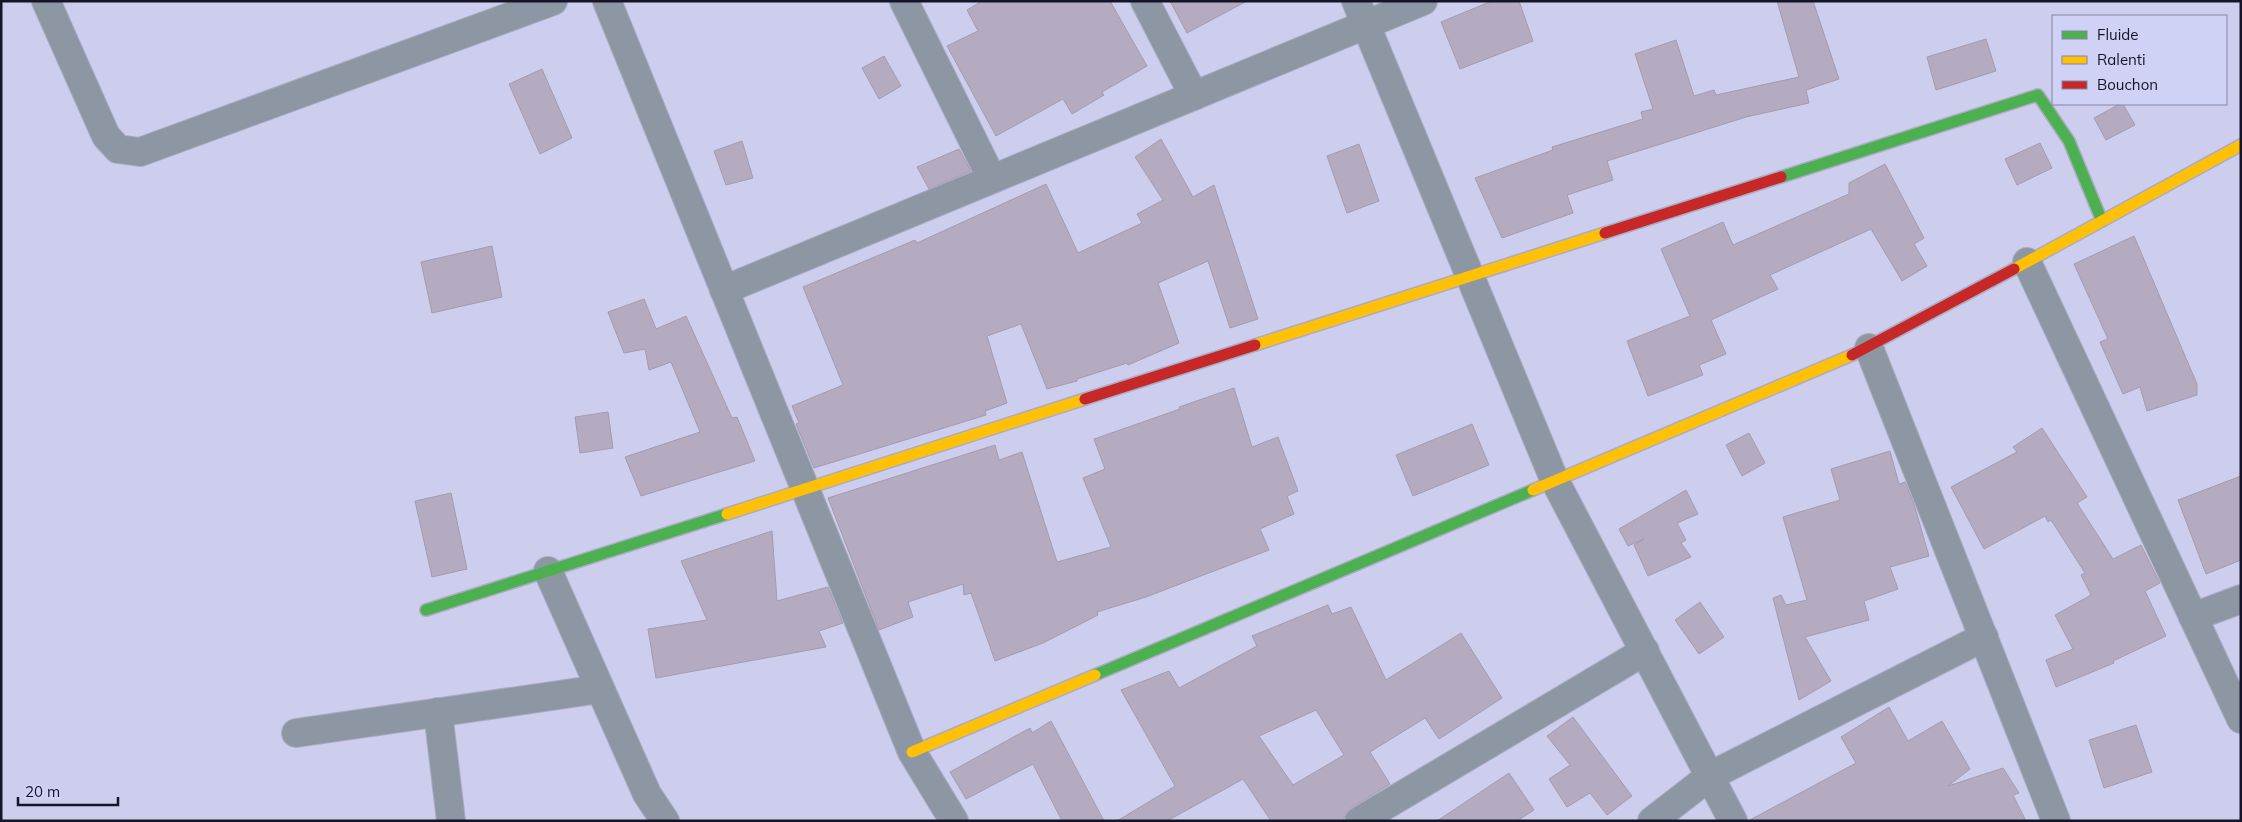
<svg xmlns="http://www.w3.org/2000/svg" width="2242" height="822" font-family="Mulish,sans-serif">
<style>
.building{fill:#b5abc0;stroke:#a49baf;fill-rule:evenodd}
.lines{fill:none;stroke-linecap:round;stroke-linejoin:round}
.street-casing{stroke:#ababc4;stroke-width:30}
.fast-casing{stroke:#ababc4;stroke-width:14}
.slow-casing{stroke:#ababc4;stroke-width:14}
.jam-casing{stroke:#ababc4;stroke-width:14}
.street{stroke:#8c97a3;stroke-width:28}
.fast{stroke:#4caf50;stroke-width:11}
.slow{stroke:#ffc107;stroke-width:11}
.jam{stroke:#c62828;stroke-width:11}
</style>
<rect width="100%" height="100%" fill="#cdceee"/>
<g class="building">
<polygon points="982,1 1110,1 1147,66 1102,92 1104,95 1072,114 1063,99 996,136 947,46 978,31 967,10"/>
<polygon points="1170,1 1247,1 1187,33"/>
<polygon points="1492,1 1519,1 1533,41 1460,69 1441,22"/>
<polygon points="1777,1 1813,1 1839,79 1806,90 1809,103 1746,117 1607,161 1613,180 1567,195 1573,213 1502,238 1475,178 1553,150 1552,147 1643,119 1641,112 1653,109 1635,54 1676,40 1694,96 1714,90 1716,95 1799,77"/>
<polygon points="1986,39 1996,71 1936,90 1927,57"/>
<polygon points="884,56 901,86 879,99 862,68"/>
<polygon points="542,69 572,138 540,154 509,84"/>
<polygon points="2120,104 2123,104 2135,125 2106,140 2094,118"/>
<polygon points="1161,139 1193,197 1214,185 1258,319 1230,328 1208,261 1158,283 1179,343 1128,365 1127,363 1077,379 1077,381 1047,389 1021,324 987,336 1007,403 985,411 986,415 814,468 796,424 799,423 792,406 843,385 803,287 915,240 917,243 1046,184 1078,253 1142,223 1137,214 1163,200 1135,157"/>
<polygon points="742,141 753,178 726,185 714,151"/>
<polygon points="2040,143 2052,168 2017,185 2005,159"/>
<polygon points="1359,144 1379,201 1347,213 1327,156"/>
<polygon points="959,149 971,171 929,189 917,167"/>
<polygon points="1885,164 1924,238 1914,244 1927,266 1902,281 1871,229 1770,275 1778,289 1711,320 1726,354 1699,365 1703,375 1648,396 1627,341 1690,316 1661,249 1723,222 1733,245 1849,194 1849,183"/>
<polygon points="2134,236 2197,384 2197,395 2147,411 2140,387 2123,394 2100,342 2108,339 2074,264"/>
<polygon points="492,246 502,297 432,313 421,262"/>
<polygon points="644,299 656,329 686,316 732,418 737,417 755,461 641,496 625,457 700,432 671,362 649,370 645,349 624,353 608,312"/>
<polygon points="1234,388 1252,447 1278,437 1298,491 1287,496 1294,514 1260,529 1269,550 1146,597 1097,612 1098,615 1043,643 995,661 971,593 964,595 963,584 908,602 913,617 879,630 828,498 995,445 999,460 1022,452 1057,562 1111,547 1083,478 1105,469 1094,439 1180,409 1179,407"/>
<polygon points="608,412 613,448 580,453 575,417"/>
<polygon points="1472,424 1489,465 1413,496 1396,455"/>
<polygon points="2042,428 2087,497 2077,503 2113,559 2141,545 2160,583 2145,591 2166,636 2113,661 2114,663 2056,687 2046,660 2073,649 2055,615 2091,595 2081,575 2085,573 2051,520 2048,522 2045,516 1984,549 1951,487 2017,452 2013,447"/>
<polygon points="1749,433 1765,463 1742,476 1726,445"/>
<polygon points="1890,451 1899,484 1905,482 1914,504 1929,556 1890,567 1898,589 1864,601 1869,620 1805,637 1831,681 1799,700 1773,598 1781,595 1786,605 1807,600 1783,517 1840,500 1831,469"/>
<polygon points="2241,476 2241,560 2206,574 2178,500"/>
<polygon points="1686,490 1698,514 1677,523 1686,540 1681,543 1691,557 1648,576 1634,545 1644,539 1628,546 1619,529"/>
<polygon points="451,493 467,569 432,577 415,501"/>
<polygon points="772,531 777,601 828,587 843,623 819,631 826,647 656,678 648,629 707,620 681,561"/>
<polygon points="1700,602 1724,637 1699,654 1675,620"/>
<path d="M1328,605L1332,614L1351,607L1386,680L1461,633L1502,698L1439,739L1425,718L1370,752L1390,784L1351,808L1346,813L1343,821H1271L1243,779L1167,821H1117L1175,786L1121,690L1169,671L1179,688L1257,646L1252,636ZM1316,710L1344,755L1293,785L1259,736Z"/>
<polygon points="1889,707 1908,741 1942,721 1970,769 1948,786 2003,768 2019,793 2013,795 2026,821 1748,821 1856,763 1841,737"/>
<polygon points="1573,717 1632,796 1607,815 1590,793 1567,807 1549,779 1570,765 1547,736"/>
<polygon points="1051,721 1104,821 1062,821 1033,764 966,799 950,772 1030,728 1032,733"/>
<polygon points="2136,725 2152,772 2104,788 2089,740"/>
<polygon points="1509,773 1534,810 1517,821 1437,821"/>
</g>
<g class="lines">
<defs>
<g id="street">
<polyline points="46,1 106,136 118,149 140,152 553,1"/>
<polyline points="607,1 912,752 954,821"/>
<polyline points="904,1 992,179"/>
<polyline points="1145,1 1194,96"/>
<polyline points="1356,1 1554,479 1733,821"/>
<polyline points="2027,262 2241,719"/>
<polyline points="724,290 1423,1"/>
<polyline points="1869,348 2056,821"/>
<polyline points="548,571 647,794 665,821"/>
<polyline points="2193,617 2241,599"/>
<polyline points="438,712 451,821"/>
<polyline points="296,733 600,689"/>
<polyline points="1359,821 1645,651"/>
<polyline points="1652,821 1710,776 1984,637"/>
</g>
<g id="fast">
<polyline points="1781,177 2038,95 2069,141 2102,221"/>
<polyline points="426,610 727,514"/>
<polyline points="1095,675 1533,490"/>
</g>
<g id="slow">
<polyline points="2014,269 2241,145"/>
<polyline points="1255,345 1605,233"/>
<polyline points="1533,490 1852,355"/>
<polyline points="727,514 1085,399"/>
<polyline points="912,752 1095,675"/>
</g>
<g id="jam">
<polyline points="1605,233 1781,177"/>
<polyline points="1852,355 2014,269"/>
<polyline points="1085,399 1255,345"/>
</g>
</defs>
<use href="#street" class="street-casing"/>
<use href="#fast" class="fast-casing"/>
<use href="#slow" class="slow-casing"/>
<use href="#jam" class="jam-casing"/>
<use href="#street" class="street"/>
<use href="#fast" class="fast"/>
<use href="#slow" class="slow"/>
<use href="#jam" class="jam"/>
</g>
<rect width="2242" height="822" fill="none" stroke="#151429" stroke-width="5"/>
<rect x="2052" y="15" width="175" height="90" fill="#cfd1f5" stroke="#8585a3"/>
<rect x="2062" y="31" width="25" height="8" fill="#4caf50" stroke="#8585a3"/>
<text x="2097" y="40" font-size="15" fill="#151429">Fluide</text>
<rect x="2062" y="56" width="25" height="8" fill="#ffc107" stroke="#8585a3"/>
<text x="2097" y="65" font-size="15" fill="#151429">Ralenti</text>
<rect x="2062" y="81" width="25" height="8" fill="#c62828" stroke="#8585a3"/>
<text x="2097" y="90" font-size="15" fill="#151429">Bouchon</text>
<path d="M18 797v8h100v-8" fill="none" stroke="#151429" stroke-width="2.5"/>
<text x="25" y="797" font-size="15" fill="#151429" stroke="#cfd1f5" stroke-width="4" paint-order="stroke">20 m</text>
</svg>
